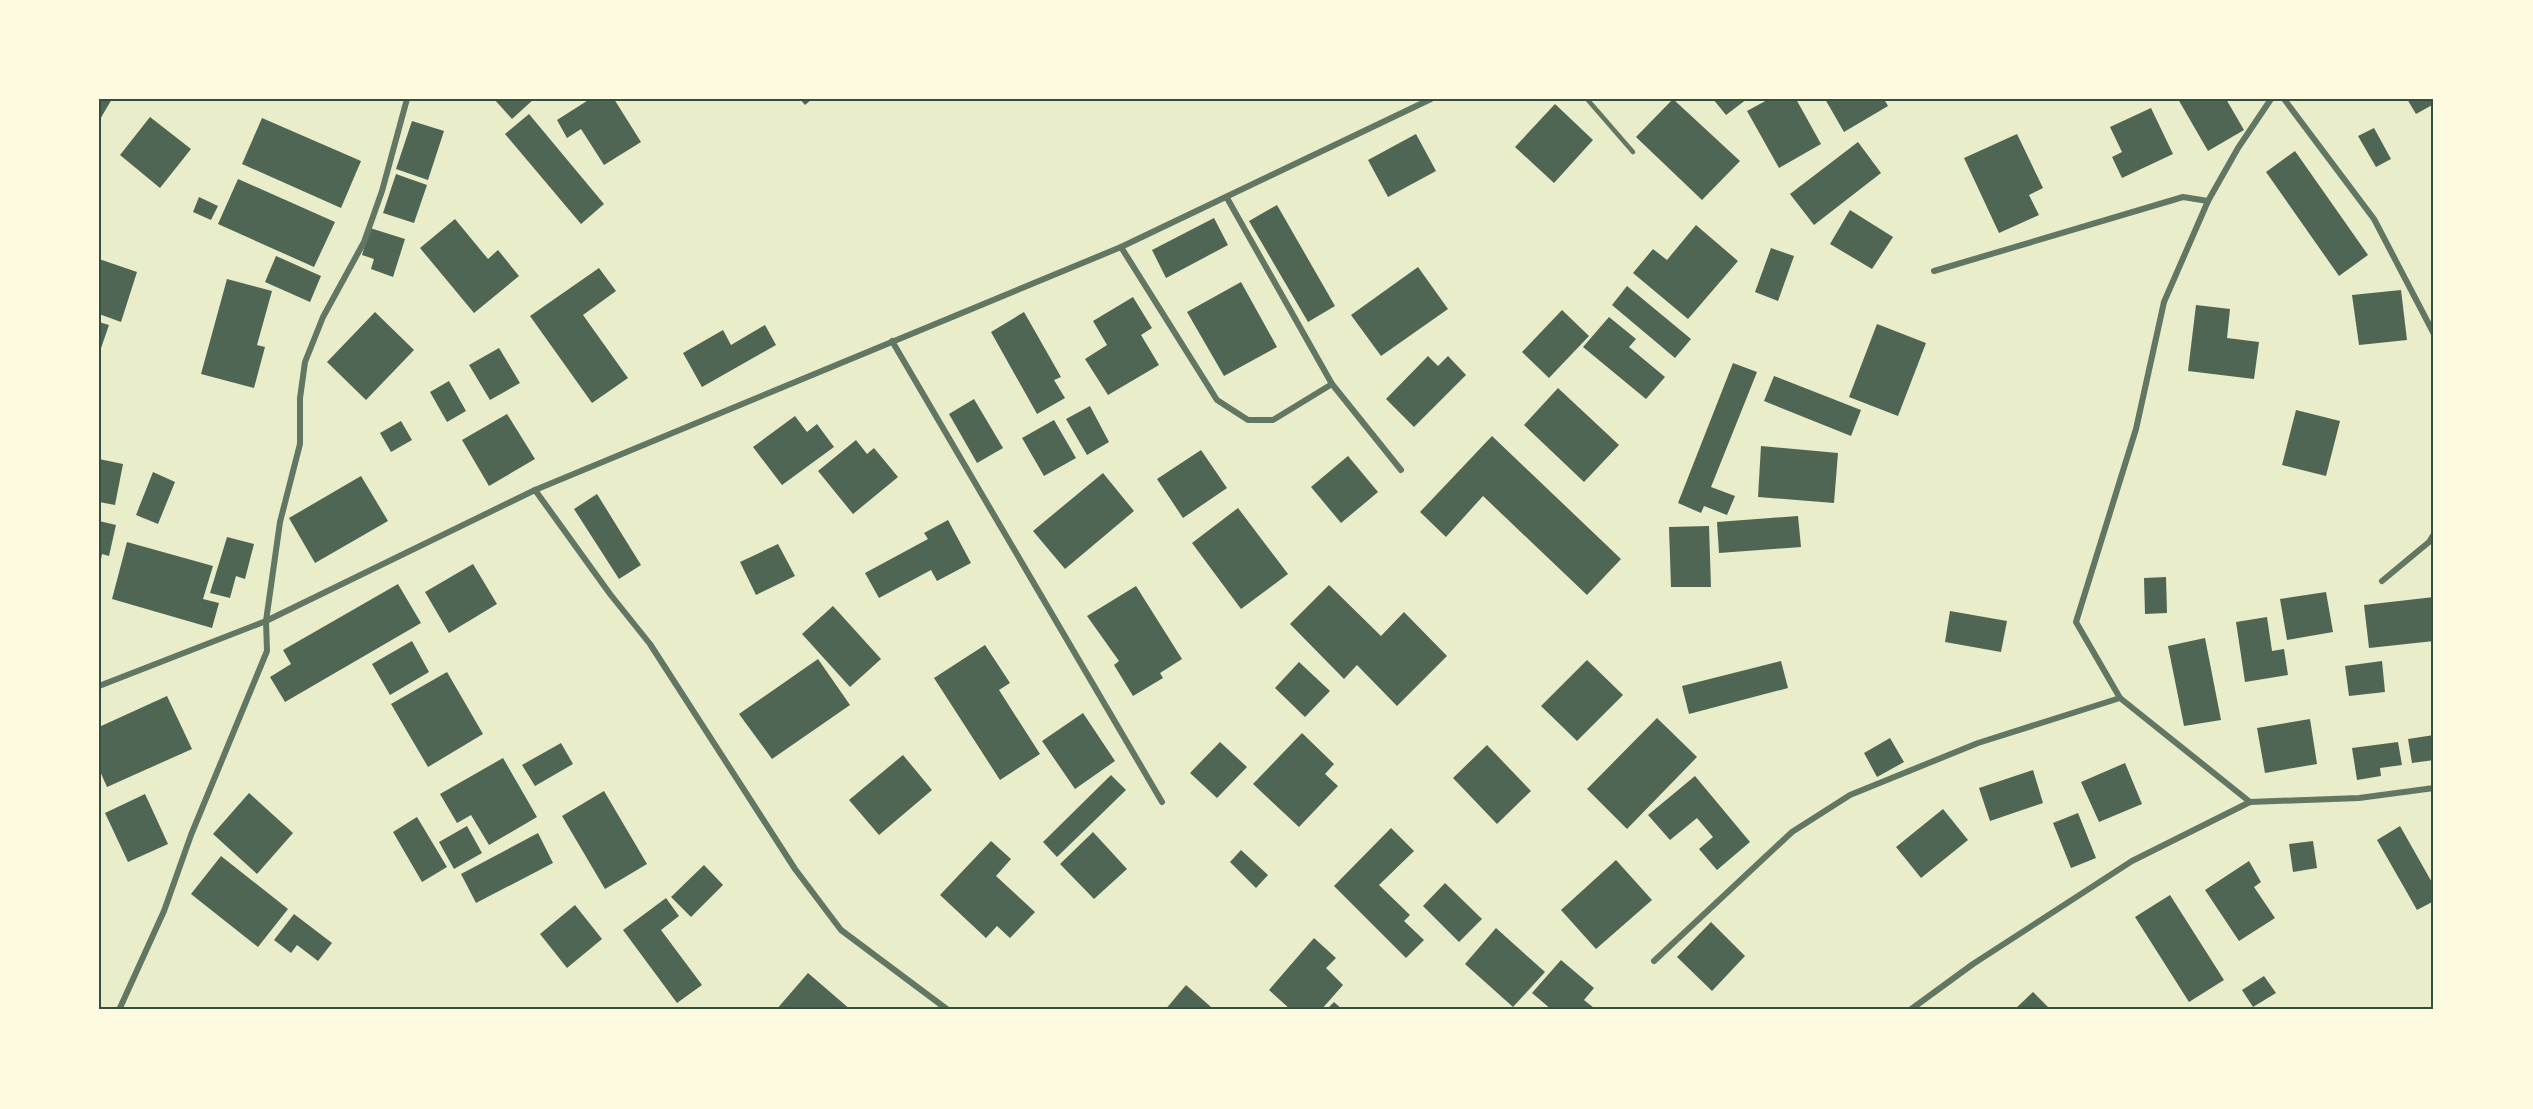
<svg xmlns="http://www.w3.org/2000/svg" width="2533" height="1109" font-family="Ubuntu,sans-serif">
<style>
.building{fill:#4f6655}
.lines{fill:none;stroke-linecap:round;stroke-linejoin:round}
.service{stroke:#617663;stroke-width:4.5}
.minor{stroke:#617663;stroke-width:6}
.neatline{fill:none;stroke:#344e41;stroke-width:2}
</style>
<rect width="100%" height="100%" fill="#e9edc9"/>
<g class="building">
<polygon points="99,99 112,99 99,121"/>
<polygon points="494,99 534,99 512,119"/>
<polygon points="590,99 614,99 641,142 604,165 581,129 567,138 557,120"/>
<polygon points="800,99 812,99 805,105"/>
<polygon points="1673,99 1740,161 1702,200 1636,137"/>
<polygon points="1713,99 1747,99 1726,115"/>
<polygon points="1769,99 1796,99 1821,144 1779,168 1747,111"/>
<polygon points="1825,99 1884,99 1888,106 1844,132"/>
<polygon points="2178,99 2226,99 2244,130 2208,151"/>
<polygon points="2407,99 2434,99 2434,104 2416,114"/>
<polygon points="1555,104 1593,140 1554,183 1515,147"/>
<polygon points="2151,108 2173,154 2122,178 2112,157 2122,152 2110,127"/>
<polygon points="529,114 604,204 581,224 505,134"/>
<polygon points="150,117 191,149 160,188 120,155"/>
<polygon points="262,118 361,161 341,208 242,164"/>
<polygon points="412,121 444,131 428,180 396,169"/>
<polygon points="2374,128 2391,159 2376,167 2358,136"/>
<polygon points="1416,134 1436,171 1388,197 1368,160"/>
<polygon points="2017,134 2043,188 2029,195 2039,215 1999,233 1964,158"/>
<polygon points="1858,142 1881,173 1814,225 1790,194"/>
<polygon points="2295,151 2368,255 2339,276 2266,172"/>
<polygon points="396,174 427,185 414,223 383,213"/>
<polygon points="238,179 335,222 314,267 218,224"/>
<polygon points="199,197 218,206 211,220 193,212"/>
<polygon points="1277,205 1335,306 1308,322 1249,221"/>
<polygon points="1850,210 1893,237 1872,269 1830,244"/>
<polygon points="1214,218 1228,245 1166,278 1152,250"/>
<polygon points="455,219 488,259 498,250 519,276 474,313 420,248"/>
<polygon points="1696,225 1738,261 1688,319 1633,273 1653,249 1667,260"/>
<polygon points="370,228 405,239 393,277 371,269 374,259 362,255"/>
<polygon points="1771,248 1794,256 1778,301 1755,292"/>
<polygon points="276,256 321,276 310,302 265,282"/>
<polygon points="99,259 137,272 121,322 99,314"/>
<polygon points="1418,267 1448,309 1381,356 1351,315"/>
<polygon points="599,268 616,291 583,315 628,378 592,403 530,316"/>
<polygon points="227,279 272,291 257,345 265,347 254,388 201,374"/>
<polygon points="1241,282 1277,347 1224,376 1187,312"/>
<polygon points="1627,286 1691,339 1675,358 1612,305"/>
<polygon points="2401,290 2407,340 2359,345 2352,295"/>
<polygon points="1133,297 1152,328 1141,335 1159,365 1108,395 1085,359 1107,345 1093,321"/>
<polygon points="2196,305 2230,309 2227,338 2259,342 2254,379 2188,371"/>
<polygon points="1562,310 1589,336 1549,378 1522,352"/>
<polygon points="375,312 414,350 366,400 327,362"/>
<polygon points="1024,312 1061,377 1054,380 1065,398 1037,414 991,332"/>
<polygon points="1609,317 1636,339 1629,347 1665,377 1646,399 1583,347"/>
<polygon points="99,322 109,325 99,354"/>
<polygon points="1877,324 1926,343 1898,416 1849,397"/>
<polygon points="765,325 776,345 702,387 683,353 723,330 731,345"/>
<polygon points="499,348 520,383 490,400 469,365"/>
<polygon points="1428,356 1438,366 1448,356 1466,375 1414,427 1386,399"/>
<polygon points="1733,363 1757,372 1711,487 1735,496 1727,515 1704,506 1701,513 1678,503"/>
<polygon points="1774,376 1861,410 1851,436 1764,401"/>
<polygon points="449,381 466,411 447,422 430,392"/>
<polygon points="1558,388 1619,445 1584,482 1524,425"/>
<polygon points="974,399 1003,448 977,463 949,414"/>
<polygon points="1090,406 1109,442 1087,455 1066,419"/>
<polygon points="2296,410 2340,421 2326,476 2282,465"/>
<polygon points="507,414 535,459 489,486 462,440"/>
<polygon points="795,416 807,432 817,424 834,447 782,485 753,447"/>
<polygon points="1054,420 1076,458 1044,476 1022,438"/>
<polygon points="401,421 412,440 391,452 380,433"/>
<polygon points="1492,436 1621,559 1587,595 1483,496 1446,537 1420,512"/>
<polygon points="856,440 867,454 874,448 898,477 853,514 818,471"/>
<polygon points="1761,446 1838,453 1834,503 1758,497"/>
<polygon points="1201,450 1227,488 1183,518 1157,479"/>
<polygon points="1348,456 1378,492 1341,523 1311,487"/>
<polygon points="99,459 123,464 115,505 99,502"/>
<polygon points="153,472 175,482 158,524 136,515"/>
<polygon points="1103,473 1134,511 1065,569 1033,531"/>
<polygon points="361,476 388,521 315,563 289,518"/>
<polygon points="597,494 641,565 619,579 574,509"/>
<polygon points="1238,508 1288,574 1241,609 1192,543"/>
<polygon points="1798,516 1801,547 1719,553 1717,522"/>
<polygon points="948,520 971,563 937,581 931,570 879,598 865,573 928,539 924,533"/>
<polygon points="99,521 116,525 109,556 102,554 100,565"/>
<polygon points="1709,526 1711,587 1671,587 1669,527"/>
<polygon points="227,537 254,544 245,579 236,576 230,598 210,593"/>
<polygon points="127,542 213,566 203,599 219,603 212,628 112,599"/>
<polygon points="778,544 795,576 756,595 740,562"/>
<polygon points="473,564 497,604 449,633 425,592"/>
<polygon points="2166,577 2167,613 2145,614 2144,578"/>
<polygon points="398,584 421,623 285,702 270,677 291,664 283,650"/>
<polygon points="1329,585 1381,636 1404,612 1447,656 1397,706 1357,665 1344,679 1290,624"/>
<polygon points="1136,586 1182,659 1160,673 1163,678 1133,696 1114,665 1119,661 1087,616"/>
<polygon points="2326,592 2333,632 2287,640 2280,599"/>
<polygon points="2434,597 2434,641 2369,648 2364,605"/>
<polygon points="833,606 881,659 850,687 802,634"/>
<polygon points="1950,611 2007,621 2001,652 1945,642"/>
<polygon points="2267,617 2272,651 2284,649 2288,675 2245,682 2236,622"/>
<polygon points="2205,638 2221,720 2184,726 2168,646"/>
<polygon points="412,641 429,672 390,695 372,664"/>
<polygon points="985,645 1010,683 999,690 1040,754 1000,780 934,678"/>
<polygon points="818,659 850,705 772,759 739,714"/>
<polygon points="1587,660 1623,695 1577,741 1541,706"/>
<polygon points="1781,661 1788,688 1689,714 1682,686"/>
<polygon points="2382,661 2385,692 2349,696 2345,666"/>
<polygon points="1299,662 1330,691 1305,717 1275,688"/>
<polygon points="447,672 483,734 428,767 391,704"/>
<polygon points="167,696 192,749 107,787 99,769 99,727"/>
<polygon points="1083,713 1115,761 1075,789 1042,741"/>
<polygon points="1657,718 1697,757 1627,829 1587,789"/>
<polygon points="2310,719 2317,764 2265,773 2257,728"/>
<polygon points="1302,733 1334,764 1325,774 1338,786 1299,827 1253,784"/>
<polygon points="2434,735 2434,760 2412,763 2408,739"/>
<polygon points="1890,738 1904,762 1877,777 1864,753"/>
<polygon points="1220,742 1247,767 1217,798 1190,773"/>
<polygon points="2398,742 2402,765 2380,768 2381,776 2357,780 2352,748"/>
<polygon points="561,743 573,764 535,786 522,765"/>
<polygon points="1487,745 1531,791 1497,824 1453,778"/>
<polygon points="903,755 932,790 879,835 849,800"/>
<polygon points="503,758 537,817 489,845 471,815 457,823 440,794"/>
<polygon points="2125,763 2142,804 2099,822 2081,782"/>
<polygon points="2033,770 2043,803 1990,821 1979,788"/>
<polygon points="1111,775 1126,790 1057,857 1043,842"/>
<polygon points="1695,776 1750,842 1717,870 1699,849 1713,837 1697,818 1670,840 1648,815"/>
<polygon points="604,791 647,864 605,889 562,816"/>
<polygon points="249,793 293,833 257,874 213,834"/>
<polygon points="145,794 168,844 128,862 105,813"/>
<polygon points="1943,809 1968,840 1921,878 1896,847"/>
<polygon points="2078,813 2096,858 2071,868 2053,823"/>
<polygon points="417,817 447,867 422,882 393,832"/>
<polygon points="467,826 482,853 454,869 439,842"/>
<polygon points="2400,826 2434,886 2434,901 2417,910 2377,840"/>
<polygon points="1391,828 1414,851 1379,885 1410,915 1404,921 1424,940 1406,958 1334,886"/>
<polygon points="1093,832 1127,869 1094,899 1060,864"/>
<polygon points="538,833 553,863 476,903 461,874"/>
<polygon points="991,841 1011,859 996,876 1035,912 1010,938 997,926 986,938 940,895"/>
<polygon points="2313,841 2317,868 2293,872 2289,844"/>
<polygon points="1241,850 1268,875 1256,888 1230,862"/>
<polygon points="221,856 288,909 258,947 191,894"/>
<polygon points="1616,860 1652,900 1596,949 1561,910"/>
<polygon points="2249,861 2261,882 2254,887 2275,918 2239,941 2205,890"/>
<polygon points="704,865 723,885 691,917 671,897"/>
<polygon points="1445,883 1482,919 1459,942 1423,906"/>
<polygon points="2170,895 2224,980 2189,1002 2135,917"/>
<polygon points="666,898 679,916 661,930 702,985 677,1003 623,930"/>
<polygon points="575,905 602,939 567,968 540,934"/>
<polygon points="294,914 332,943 318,961 297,945 291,953 274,940"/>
<polygon points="1711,922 1745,956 1712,991 1677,957"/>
<polygon points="1496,928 1545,972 1513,1007 1465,964"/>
<polygon points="1314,938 1336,958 1326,968 1343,985 1321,1010 1291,1010 1269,990"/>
<polygon points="1561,960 1594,988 1584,1000 1594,1008 1592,1010 1552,1010 1532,993"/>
<polygon points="808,973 851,1010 776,1010"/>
<polygon points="2264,976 2276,993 2253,1007 2242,990"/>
<polygon points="1186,985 1211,1007 1209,1010 1165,1010"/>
<polygon points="2033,992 2051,1010 2014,1010"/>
<polygon points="1334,1002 1343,1010 1326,1010"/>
</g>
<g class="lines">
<polyline class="service" points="1587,99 1633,152"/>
<g class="minor">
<polyline points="2284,99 2374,219 2434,334"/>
<polyline points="1227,198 1332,384 1401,470"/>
<polyline points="1121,247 1217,400 1248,420 1273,420 1332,384"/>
<polyline points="1934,271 2183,197 2208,201"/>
<polyline points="892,341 1162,802"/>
<polyline points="535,490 610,594 650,644 795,869 841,930 948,1010"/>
<polyline points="2382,581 2429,542 2434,534"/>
<polyline points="99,686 266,621 535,490 1121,247 1431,99"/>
<polyline points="2250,802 2120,698 2076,622 2136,429 2164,302 2208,201 2238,148 2271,99"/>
<polyline points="1654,961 1792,832 1850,795 1978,743 2120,698"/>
<polyline points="119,1010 164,911 191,835 267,651 266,621 280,522 300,444 300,398 305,362 323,317 364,242 382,191 407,99"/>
<polyline points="1910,1010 1973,964 2132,861 2250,802 2359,798 2434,788"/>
</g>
</g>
<rect width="2533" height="1109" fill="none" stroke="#fefae0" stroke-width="201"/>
<rect x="100" y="100" width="2332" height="908" class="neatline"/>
</svg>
